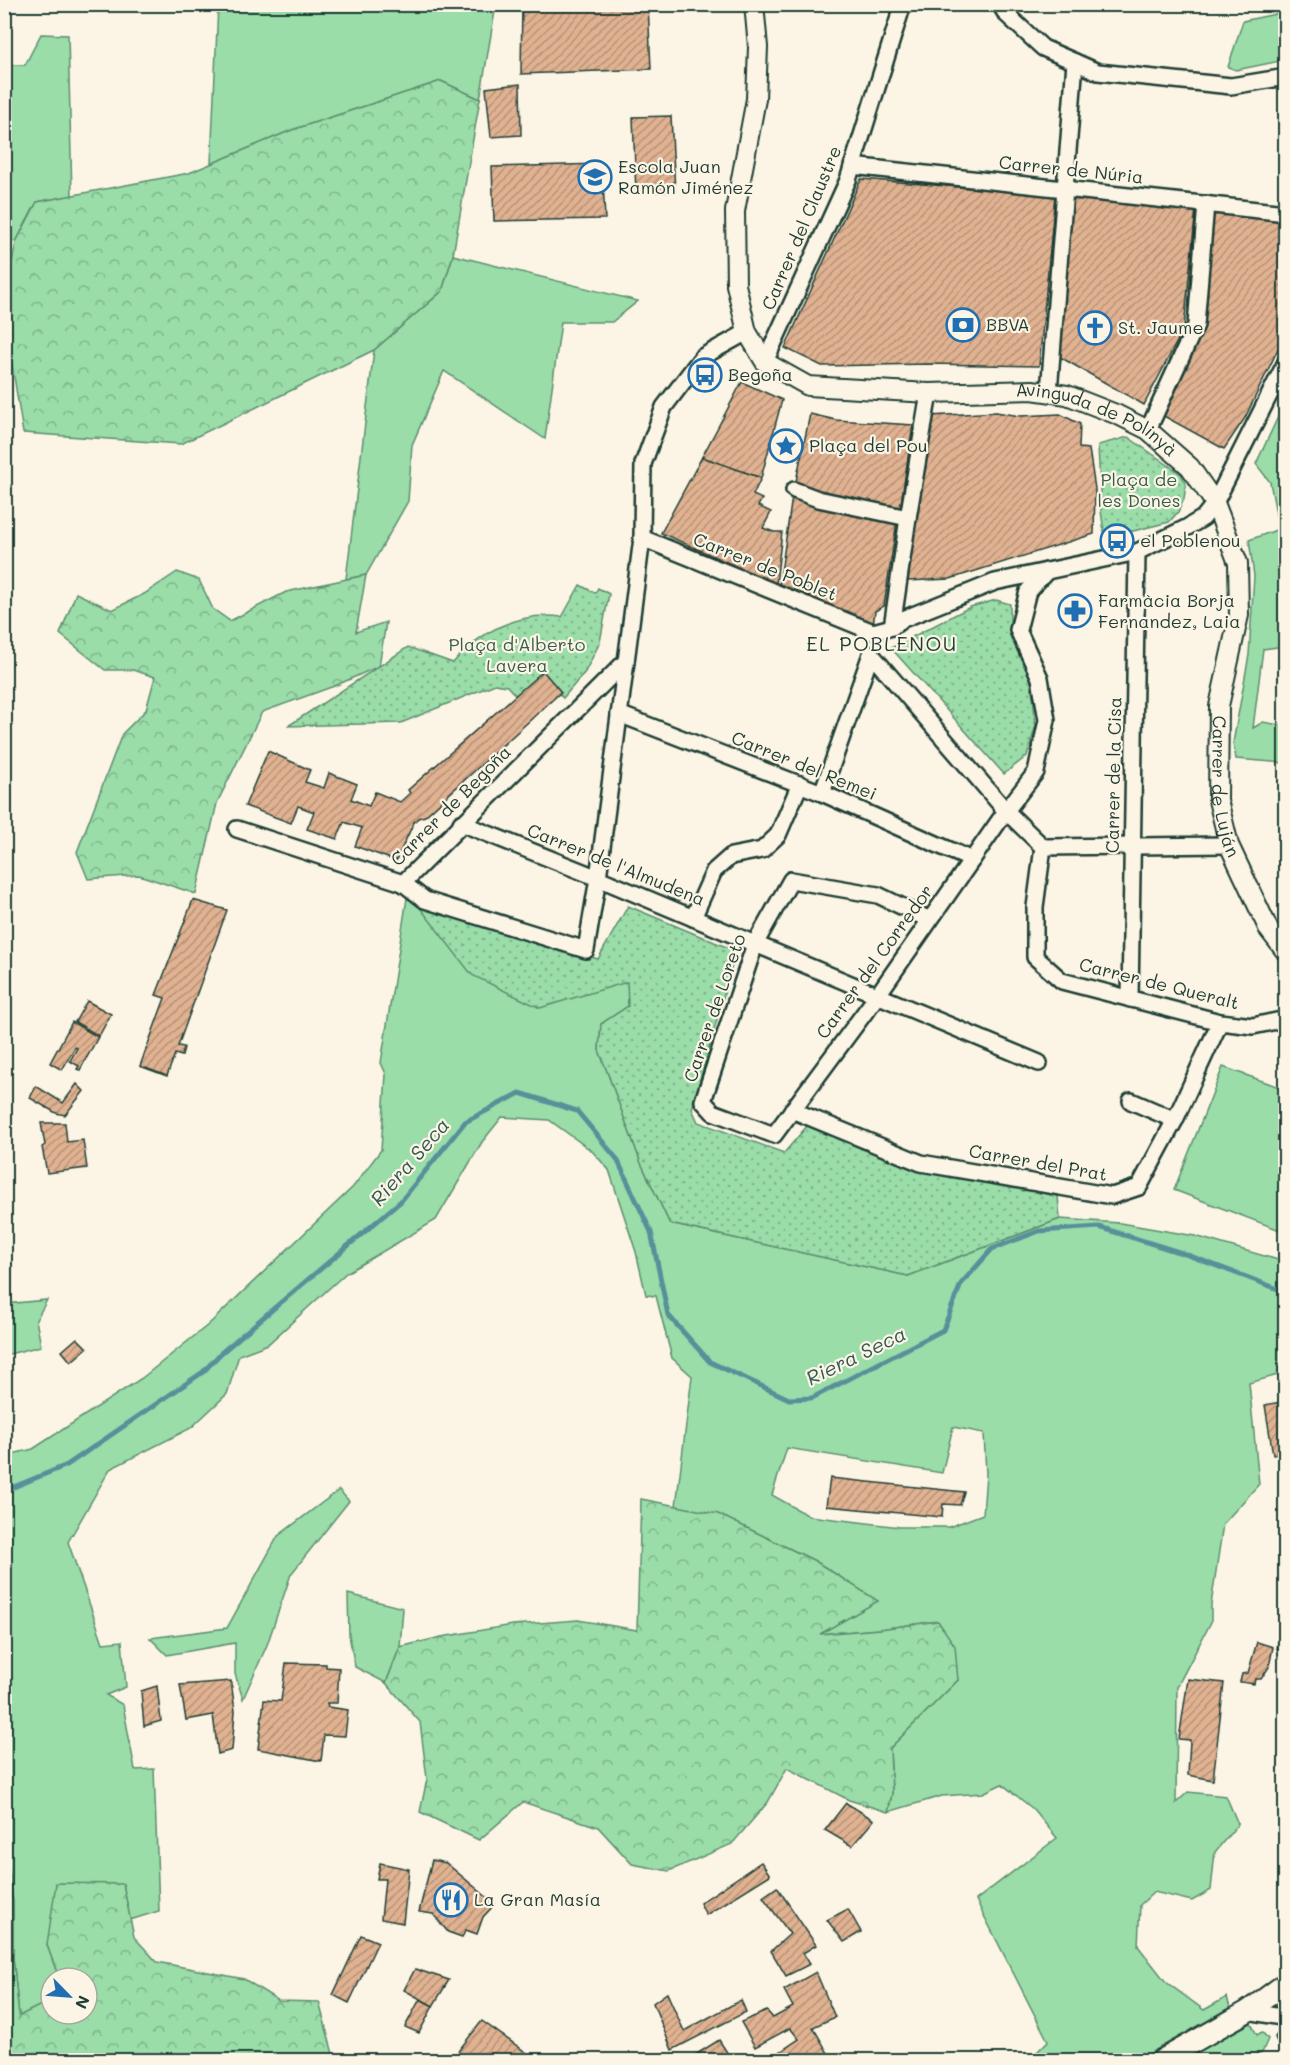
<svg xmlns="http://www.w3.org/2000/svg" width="1290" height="2065" font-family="Mali,sans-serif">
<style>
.green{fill:#9adda9;stroke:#5c8d6e;stroke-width:1.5;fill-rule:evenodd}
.forest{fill:url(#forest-crowns);stroke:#5c8d6e;stroke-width:1.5}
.park{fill:url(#park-dots);stroke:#5c8d6e;stroke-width:1.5}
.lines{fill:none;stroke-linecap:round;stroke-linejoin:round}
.stream{stroke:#58909a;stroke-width:5}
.building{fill:url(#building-hatch);stroke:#1f3d34;stroke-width:1.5}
.minor-casing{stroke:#1f3d34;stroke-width:20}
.tertiary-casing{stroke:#1f3d34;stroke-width:22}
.secondary-casing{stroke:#1f3d34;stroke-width:24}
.minor{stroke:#fcf5e5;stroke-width:15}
.tertiary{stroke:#fcf5e5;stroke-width:18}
.secondary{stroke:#fcf5e5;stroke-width:20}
.labels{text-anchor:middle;stroke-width:4.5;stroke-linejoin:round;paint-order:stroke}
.poi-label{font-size:18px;fill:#1f3d34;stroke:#fcf5e5;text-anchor:start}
.street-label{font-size:18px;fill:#1f3d34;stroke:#fcf5e5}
.park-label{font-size:18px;fill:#385d4b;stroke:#fcf5e5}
.neighbourhood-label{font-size:20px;letter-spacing:1.5px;fill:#1f3d34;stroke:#fcf5e5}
.water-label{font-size:20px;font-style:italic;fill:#325956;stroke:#fcf5e5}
</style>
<defs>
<pattern id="forest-crowns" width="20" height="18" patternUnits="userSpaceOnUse" patternTransform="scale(1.5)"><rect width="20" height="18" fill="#9adda9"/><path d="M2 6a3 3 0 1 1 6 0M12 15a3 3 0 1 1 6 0" fill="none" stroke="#7db48a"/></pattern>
<pattern id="park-dots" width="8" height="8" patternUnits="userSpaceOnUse" patternTransform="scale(1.5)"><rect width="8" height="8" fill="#9adda9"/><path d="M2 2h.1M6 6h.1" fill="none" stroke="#7db48a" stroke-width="1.8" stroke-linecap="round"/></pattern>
<pattern id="building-hatch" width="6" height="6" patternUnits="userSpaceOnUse" patternTransform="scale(1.5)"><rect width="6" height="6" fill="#e0b291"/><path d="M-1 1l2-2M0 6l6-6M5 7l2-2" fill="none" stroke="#b59277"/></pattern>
</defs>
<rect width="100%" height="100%" fill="#fcf5e5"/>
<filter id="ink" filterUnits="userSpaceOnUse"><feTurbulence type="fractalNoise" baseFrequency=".0167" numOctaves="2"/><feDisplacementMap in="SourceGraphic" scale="12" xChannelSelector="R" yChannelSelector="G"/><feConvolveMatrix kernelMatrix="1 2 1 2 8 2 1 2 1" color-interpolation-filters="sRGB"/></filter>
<g filter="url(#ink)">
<g class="green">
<polygon points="218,5 496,5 480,99 441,81 292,130 211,164"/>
<polygon points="1285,12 1285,60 1236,70 1228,67 1243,21"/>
<polygon points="41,34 68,35 72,196 37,202 16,242 5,239 4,65 25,65"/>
<polygon points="453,255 638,301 612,322 561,322 545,439 444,371 412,445 408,501 366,575 346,579 374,350 442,291"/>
<polygon points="1285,402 1285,646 1263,649 1253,728 1263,722 1285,726 1285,763 1236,759 1233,743 1249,655 1254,576 1249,540 1279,529 1270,482 1256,464"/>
<path d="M407,898L628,982V1006L601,1024L599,1050L641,1163L670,1224L908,1276L1060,1219L1120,1223L1195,1236L1285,1262V1373L1249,1383L1259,1484L1223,1524L1211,1605V1622L1177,1687L1176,1803L1188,1792L1226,1796L1238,1824L1215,1852L1211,1890L1192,1901L1154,1892L1140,1905L1138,1946L1166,1982L1204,2010L1227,1997L1230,2008L1138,2060H1029L1048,2041L976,1900L1057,1838L1033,1809L1002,1784L983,1793L942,1796L888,1812L892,1794L890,1748L958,1680L937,1621L880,1629L819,1634L877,1601L815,1561L718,1514L714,1517L676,1506L692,1376L672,1358L656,1296L646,1295L636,1252L609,1170L592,1151L549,1120L502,1117L482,1142L436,1220L346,1273L268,1344L239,1355L227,1394L191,1428L110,1469L68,1542L103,1643L122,1641L126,1687L106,1695L123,1705L135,1770L154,1769L159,1911L130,1920L123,1884L47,1945L59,1978H51V2000L19,2017L13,1957V1903L4,1828V1456L33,1449L142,1378L208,1325L353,1187L381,1150L386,1074L381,1063ZM953,1427L984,1433L986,1474L983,1514L949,1527H900L809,1516L772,1495L787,1448L942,1473Z"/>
<polygon points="1223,1067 1285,1089 1285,1232 1174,1190"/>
<polygon points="47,1300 36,1320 41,1346 5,1355 5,1304"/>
<polygon points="339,1490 349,1501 291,1574 267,1645 243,1699 235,1674 235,1643 167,1655 150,1638 227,1628 278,1536"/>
<polygon points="348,1594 403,1608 400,1647 386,1683 355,1667 349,1635"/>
<polygon points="1251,2023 1257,2035 1262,2032 1268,2039 1262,2053 1245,2060 1183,2060"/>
</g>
<g class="forest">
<polygon points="441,81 480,99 453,255 442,291 374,350 181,444 23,433 5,320 5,297 16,242 37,202 189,173 292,130"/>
<polygon points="177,572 199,580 213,609 230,621 286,592 366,575 356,632 386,622 379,666 337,685 262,712 217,803 196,894 139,875 88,879 77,852 122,734 146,710 155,677 133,670 105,670 60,634 76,593 112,610 144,594"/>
<polygon points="641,1499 718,1514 815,1561 878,1601 820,1634 880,1629 938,1621 955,1646 958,1680 890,1748 892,1794 888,1812 849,1800 787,1768 768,1802 732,1844 669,1871 632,1864 598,1827 523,1802 479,1840 420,1812 427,1779 420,1722 386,1683 400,1647 441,1637 513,1625 578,1620 637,1630"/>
<polygon points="4,1828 13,1903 13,1957 19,2016 51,2000 51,2014 87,2014 87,1978 59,1978 47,1945 56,1883 123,1884 134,1937 157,1962 244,1979 279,2001 319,2002 333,2054 332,2060 5,2060"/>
</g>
<g class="park">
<polygon points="1128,437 1181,474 1186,484 1184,499 1178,512 1169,522 1105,538 1101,511 1098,445"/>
<path d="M580,585L595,593L598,588L609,594L600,642L585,672L563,698L543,676L516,696L507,686L495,684L401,723L288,726L408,647L453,663C480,631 520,611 562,617Z"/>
<polygon points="996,600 1010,604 1010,635 1031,679 1036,725 1027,756 1004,774 891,648 970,607"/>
<polygon points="414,900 598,959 628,906 736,951 692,1109 698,1122 784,1153 808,1125 900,1161 986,1182 1058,1196 1060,1219 908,1276 670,1224 641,1163 599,1050 601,1024 628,1006 627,982 540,1008 472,975"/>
</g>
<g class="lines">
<polyline class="stream" points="4,1491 67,1465 203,1372 221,1353 401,1201 465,1122 520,1093 577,1111 617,1159 651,1232 668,1315 710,1362 789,1399 812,1398 943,1330 961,1284 992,1249 1039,1231 1099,1227 1185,1254 1286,1292"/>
</g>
<g class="building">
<polygon points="522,4 648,4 651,69 521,74"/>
<polygon points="520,84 521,135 491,137 486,88"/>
<polygon points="671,116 675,191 636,193 633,117"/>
<polygon points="602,164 605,219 494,221 492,167"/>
<polygon points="861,179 1055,195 1039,366 928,364 822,366 785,348"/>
<polygon points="1070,198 1196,208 1184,328 1144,405 1060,357"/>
<polygon points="1212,212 1286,216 1286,332 1245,418 1224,449 1160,414 1201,329"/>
<polygon points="742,382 782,400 761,478 702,457"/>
<polygon points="996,412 1020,416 1060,414 1080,424 1079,448 1089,449 1095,489 1094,534 950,579 907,581 931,416"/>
<polygon points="810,414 836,420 913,425 900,510 795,486"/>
<polygon points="702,457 761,478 753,495 762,499 758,506 771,512 763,528 774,532 782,532 776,584 661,533"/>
<polygon points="792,497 897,521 884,606 875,611 873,626 779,586"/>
<polygon points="543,671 561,692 425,816 418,818 414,822 396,861 355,846 362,828 344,822 337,839 307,829 314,812 298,806 291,823 245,806 268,751 310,770 305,782 324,788 329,773 357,784 351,799 369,806 375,792 400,802 410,793 408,790"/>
<polygon points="193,900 227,910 178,1046 184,1047 182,1056 175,1054 167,1076 140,1066 165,998 156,995"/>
<polygon points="87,1001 111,1014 99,1036 75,1022"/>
<polygon points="72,1022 98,1037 80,1070 77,1069 79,1066 70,1061 77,1048 75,1047 62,1070 50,1063"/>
<polygon points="77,1084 84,1091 65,1115 56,1113 30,1098 36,1086 63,1103"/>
<polygon points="41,1123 65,1123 67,1142 83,1140 87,1168 47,1173 42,1147 45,1145"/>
<polygon points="77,1338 87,1348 71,1362 62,1351"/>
<polygon points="1286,1401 1286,1453 1273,1455 1265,1405"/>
<polygon points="830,1478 945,1490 964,1492 960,1505 943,1504 942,1517 826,1506"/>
<polygon points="1284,1613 1286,1613 1286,1651 1277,1649"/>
<polygon points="1257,1642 1273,1647 1269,1667 1261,1679 1255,1679 1254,1684 1240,1682 1242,1674 1248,1673"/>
<polygon points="286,1663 326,1664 326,1667 339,1668 337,1703 327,1703 328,1707 348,1710 345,1736 324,1735 321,1761 258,1749 264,1700 281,1701"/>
<polygon points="1188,1679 1224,1683 1213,1780 1188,1775 1190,1740 1179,1739"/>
<polygon points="231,1681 235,1711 232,1750 218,1754 213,1715 186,1720 180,1685"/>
<polygon points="157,1686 161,1721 144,1726 141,1691"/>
<polygon points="846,1803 874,1820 852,1846 825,1830"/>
<polygon points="432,1860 446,1863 495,1904 483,1917 477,1934 466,1930 462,1937 448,1932 433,1914 419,1912"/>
<polygon points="761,1862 770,1875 706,1915 700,1903"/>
<polygon points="380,1863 409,1869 403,1923 381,1919 385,1879 377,1879"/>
<polygon points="777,1887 816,1945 803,1953 810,1964 786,1976 771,1951 790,1934 763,1897"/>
<polygon points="848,1909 861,1932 844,1942 827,1920"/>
<polygon points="361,1935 378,1942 349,2003 333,1995"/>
<polygon points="415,1969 449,1980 433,2006 404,1990"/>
<polygon points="816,1972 835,2017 813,2027 832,2060 768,2060 799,2039 790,2028 755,2047 741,2022 767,2011 773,2018 793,2007 784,1990"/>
<polygon points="667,1993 684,2031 741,2000 746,2012 672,2050 653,2003"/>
<polygon points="420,1999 433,2006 419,2033 405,2027"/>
<polygon points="482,2021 534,2058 532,2060 462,2060 455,2055"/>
<polygon points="1282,2027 1286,2028 1286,2060 1284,2060 1275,2037"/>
<polygon points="719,2040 730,2057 726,2060 687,2060"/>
</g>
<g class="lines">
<defs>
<g id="minor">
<polyline points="1000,4 1006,14 1043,48 1098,72 1231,86 1286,77"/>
<polyline points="852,166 1286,213"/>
<polyline points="765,362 848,180 903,4"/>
<polyline points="1049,392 1075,62"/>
<polyline points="1148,430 1196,325 1206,204"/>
<polyline points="794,490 818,499 908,518"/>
<polyline points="642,538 873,632 892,627 903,619 995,582 1137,552 1186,528 1203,518 1215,503 1286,362"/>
<polyline points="892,627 908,518 929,393"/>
<polyline points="619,714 822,793 972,860"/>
<polyline points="822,793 871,654 1006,811 1043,847"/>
<polyline points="461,823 598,878 1039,1063"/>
<polyline points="237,829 403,883 626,661"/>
<polyline points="1043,847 1035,907 1035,957 1062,981 1220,1022 1253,1026 1286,1019"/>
<polyline points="1043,847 1229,845"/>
<polyline points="403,883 425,900 586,950 598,878 642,538 643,464 664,407 702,357 747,332"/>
<polyline points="693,918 714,871 731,856 762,850 778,835 800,784"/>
<polyline points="930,920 878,895 791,880 755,944 703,1101 713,1112 774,1135 877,996 1006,811 1036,772 1047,720 1040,678 1018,630 1028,591 1047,571"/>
<polyline points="1130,999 1137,552"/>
<polyline points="1131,1101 1175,1120"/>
<polyline points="792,1110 921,1163 1112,1196 1139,1187 1175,1120 1220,1022"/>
<polyline points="1248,2011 1286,2018"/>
</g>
<g id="tertiary">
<path id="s1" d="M754,4L758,47L756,99L735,211L736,285L747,332L765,362L808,386L929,393L1032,390L1067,395L1118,415L1148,430L1190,467L1215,503L1238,563L1239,615L1219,706L1218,800L1229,845L1269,930L1286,952"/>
</g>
<polyline id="secondary" points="1162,2060 1248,2011 1286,1983"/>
</defs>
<use href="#minor" class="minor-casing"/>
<use href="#tertiary" class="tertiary-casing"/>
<use href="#secondary" class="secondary-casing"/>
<use href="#minor" class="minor"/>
<use href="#tertiary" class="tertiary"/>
<use href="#secondary" class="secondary"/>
</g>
</g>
<defs>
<symbol id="school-ring" viewBox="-11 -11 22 22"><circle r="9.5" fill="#fcf5e5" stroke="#1f6fb2" stroke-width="1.5"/><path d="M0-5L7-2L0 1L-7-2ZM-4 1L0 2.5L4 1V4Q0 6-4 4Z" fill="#1f6fb2"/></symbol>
<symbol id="bank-ring" viewBox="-11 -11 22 22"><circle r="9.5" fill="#fcf5e5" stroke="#1f6fb2" stroke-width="1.5"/><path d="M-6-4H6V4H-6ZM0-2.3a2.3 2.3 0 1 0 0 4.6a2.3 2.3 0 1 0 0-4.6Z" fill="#1f6fb2"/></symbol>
<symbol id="church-ring" viewBox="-11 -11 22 22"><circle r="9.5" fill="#fcf5e5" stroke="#1f6fb2" stroke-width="1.5"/><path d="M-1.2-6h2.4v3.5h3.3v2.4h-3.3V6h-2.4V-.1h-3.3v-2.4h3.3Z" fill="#1f6fb2"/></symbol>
<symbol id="bus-ring" viewBox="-11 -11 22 22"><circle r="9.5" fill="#fcf5e5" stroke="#1f6fb2" stroke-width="1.5"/><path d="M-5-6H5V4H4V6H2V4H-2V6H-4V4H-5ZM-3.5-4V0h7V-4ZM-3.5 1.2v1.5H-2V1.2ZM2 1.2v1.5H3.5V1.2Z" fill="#1f6fb2"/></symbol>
<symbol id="sight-ring" viewBox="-11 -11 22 22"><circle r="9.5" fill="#fcf5e5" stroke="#1f6fb2" stroke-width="1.5"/><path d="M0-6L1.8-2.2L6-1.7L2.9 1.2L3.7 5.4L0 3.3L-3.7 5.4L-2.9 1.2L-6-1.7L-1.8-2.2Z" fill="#1f6fb2"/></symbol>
<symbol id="pharmacy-ring" viewBox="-11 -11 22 22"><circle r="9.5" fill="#fcf5e5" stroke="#1f6fb2" stroke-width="1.5"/><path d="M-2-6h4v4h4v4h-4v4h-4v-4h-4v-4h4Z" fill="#1f6fb2"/></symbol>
<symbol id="restaurant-ring" viewBox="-11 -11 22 22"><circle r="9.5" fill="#fcf5e5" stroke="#1f6fb2" stroke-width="1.5"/><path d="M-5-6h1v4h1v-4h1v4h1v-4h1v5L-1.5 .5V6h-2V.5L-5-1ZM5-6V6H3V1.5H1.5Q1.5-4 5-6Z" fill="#1f6fb2"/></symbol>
</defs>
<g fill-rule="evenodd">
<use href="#school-ring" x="576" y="158" width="38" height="38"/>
<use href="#bank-ring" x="944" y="306" width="38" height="38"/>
<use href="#church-ring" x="1076" y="309" width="38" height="38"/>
<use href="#bus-ring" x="686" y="356" width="38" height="38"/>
<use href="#sight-ring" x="767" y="427" width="38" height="38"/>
<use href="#bus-ring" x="1098" y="522" width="38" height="38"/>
<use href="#pharmacy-ring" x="1056" y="592" width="38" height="38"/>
<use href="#restaurant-ring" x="432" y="1881" width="38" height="38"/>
</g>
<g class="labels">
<g class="poi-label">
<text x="618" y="173">Escola Juan<tspan x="618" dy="21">Ramón Jiménez</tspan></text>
<text x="986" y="331">BBVA</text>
<text x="1118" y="334">St. Jaume</text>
<text x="728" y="381">Begoña</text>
<text x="809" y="452">Plaça del Pou</text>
<text x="1140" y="547">el Poblenou</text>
<text x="1098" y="607">Farmàcia Borja<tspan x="1098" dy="21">Fernandez, Laia</tspan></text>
<text x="474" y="1906">La Gran Masía</text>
</g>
<g class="street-label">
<text transform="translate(1071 170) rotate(6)" y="6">Carrer de Núria</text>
<text transform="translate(802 228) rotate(-67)" y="6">Carrer del Claustre</text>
<text dy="6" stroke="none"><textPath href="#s1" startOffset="711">Avinguda de Polinyà</textPath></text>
<text transform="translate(765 567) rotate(22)" y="6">Carrer de Poblet</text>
<text transform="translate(804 766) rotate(22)" y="6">Carrer del Remei</text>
<text transform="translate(1114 775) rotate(-89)" y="6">Carrer de la Cisa</text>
<text dy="6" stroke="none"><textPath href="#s1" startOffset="1154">Carrer de Luján</textPath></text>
<text transform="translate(451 806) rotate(-45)" y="6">Carrer de Begoña</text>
<text transform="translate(616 865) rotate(22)" y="6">Carrer de l'Almudena</text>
<text transform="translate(875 962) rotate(-54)" y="6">Carrer del Corredor</text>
<text transform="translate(1159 984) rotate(14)" y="6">Carrer de Queralt</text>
<text transform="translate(715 1008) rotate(-71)" y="6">Carrer de Loreto</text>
<text transform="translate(1038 1163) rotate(10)" y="6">Carrer del Prat</text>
</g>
<g class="park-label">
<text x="1139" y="486">Plaça de<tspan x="1139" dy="21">les Dones</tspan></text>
<text x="517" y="651">Plaça d'Alberto<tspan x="517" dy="21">Lavera</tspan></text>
</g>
<g class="neighbourhood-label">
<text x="882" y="651">EL POBLENOU</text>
</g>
<g class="water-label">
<text transform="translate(410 1162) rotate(-49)" y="7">Riera Seca</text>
<text transform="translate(856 1356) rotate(-26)" y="7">Riera Seca</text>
</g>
</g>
<rect width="1290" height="2065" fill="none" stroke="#fcf5e5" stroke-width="24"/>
<rect x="12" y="12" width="1266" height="2041" fill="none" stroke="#1f3d34" stroke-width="2" filter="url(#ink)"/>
<g transform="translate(69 1996) rotate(115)"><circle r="28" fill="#fcf5e5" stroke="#a4ab9e" stroke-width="1.5"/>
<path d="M0-4.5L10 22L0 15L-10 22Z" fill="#1f6fb2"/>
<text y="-9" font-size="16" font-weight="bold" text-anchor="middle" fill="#1f3d34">N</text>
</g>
</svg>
